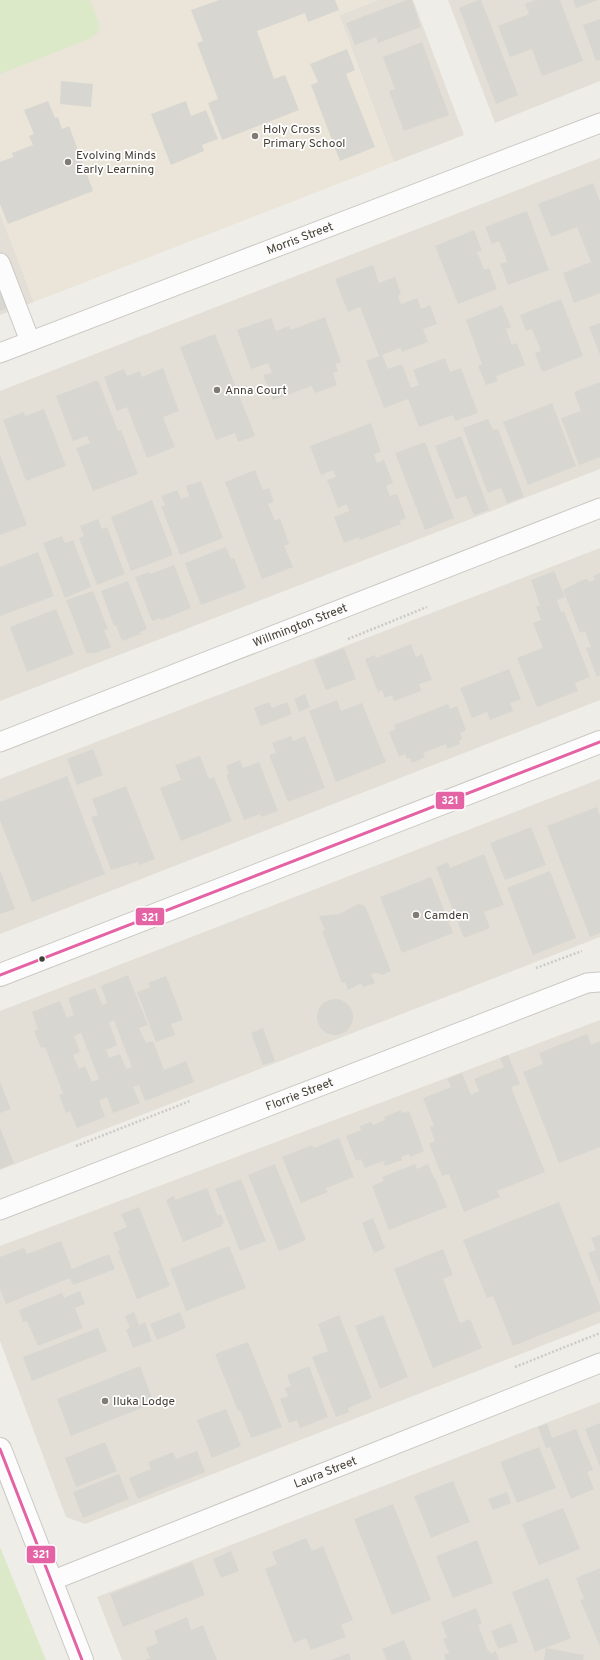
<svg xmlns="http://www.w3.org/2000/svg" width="600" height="1660" font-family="Overpass,sans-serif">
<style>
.residential{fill:#e3dfd6}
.education{fill:#eae5d8}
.green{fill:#dce9c9}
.building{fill:#d8d6d1;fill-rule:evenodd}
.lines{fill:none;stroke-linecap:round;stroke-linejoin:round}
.minor-casing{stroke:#cbc9c4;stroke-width:21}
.tertiary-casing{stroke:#cbc9c4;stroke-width:24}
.path{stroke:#cdcbc7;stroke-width:2.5;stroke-dasharray:2 2;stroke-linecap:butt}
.minor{stroke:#fdfcfc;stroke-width:19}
.tertiary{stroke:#fdfcfc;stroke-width:22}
.bus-1-casing{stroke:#fff;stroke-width:6}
.bus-1{stroke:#e463a4;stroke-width:3}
.poi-dot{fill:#807b74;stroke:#fff;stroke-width:1.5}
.bus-dot{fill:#443e35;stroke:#fff;stroke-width:1.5}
.labels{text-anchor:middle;stroke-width:3.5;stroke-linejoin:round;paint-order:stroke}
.poi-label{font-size:12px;fill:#443e35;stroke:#fff;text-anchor:start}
.street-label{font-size:12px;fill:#443e35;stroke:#fff}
.line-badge{stroke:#fff;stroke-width:1.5}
.badge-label{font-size:11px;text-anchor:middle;font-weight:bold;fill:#fff}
</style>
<rect width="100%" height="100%" fill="#efede8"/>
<g class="residential">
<polygon points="378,0 413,0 464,135 394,162 339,15"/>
<polygon points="448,0 600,0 600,81 495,123"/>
<polygon points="600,158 600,469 0,701 0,391"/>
<polygon points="0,213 34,302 0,315"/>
<polygon points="600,548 600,700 0,934 0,779"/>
<polygon points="600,779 600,937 0,1170 0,1011"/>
<polygon points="600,1020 600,1323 85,1524 66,1517 0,1341 0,1246"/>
<polygon points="600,1402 600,1660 122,1660 97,1597"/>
</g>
<polygon class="education" points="0,0 378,0 339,15 394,162 34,302 0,213"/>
<g class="green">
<polygon points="0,0 90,0 100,26 98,33 89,39 0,74"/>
<polygon points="0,1547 46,1660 0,1660"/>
</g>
<g class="building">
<polygon points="219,0 335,0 339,10 308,22 305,13 257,31 274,79 285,75 299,110 222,140 208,103 218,99 197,43 203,41 191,10"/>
<polygon points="407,0 412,0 421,27 378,43 376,37 355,45 346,23"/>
<polygon points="478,0 481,0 518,95 496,104 459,8"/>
<polygon points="535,0 560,0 583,61 542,76 532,49 510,57 498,26 529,14 525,4"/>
<polygon points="573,0 598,0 576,8"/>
<polygon points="600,19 600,60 596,61 583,25"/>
<polygon points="422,42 449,115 404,131 389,91 395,89 383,57"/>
<polygon points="347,49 355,70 346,74 375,147 340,161 311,85 318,82 310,64"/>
<polygon points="61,81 93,84 91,107 60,104"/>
<polygon points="48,101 55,118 58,117 62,129 69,126 93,191 8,224 0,204 0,162 13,157 12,153 33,145 29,136 34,134 24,110"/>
<polygon points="186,101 191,116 206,110 218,139 202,145 204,151 171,165 151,114"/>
<polygon points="593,183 600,201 600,293 574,303 563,273 591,262 577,227 551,237 538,204"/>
<polygon points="527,211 549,270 508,285 500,264 507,262 504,253 499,241 492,244 485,227"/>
<polygon points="474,230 482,251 477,252 481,262 484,270 489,268 497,289 458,304 435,246"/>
<polygon points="373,265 379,283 395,277 401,294 398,296 401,304 417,298 421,309 430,305 437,324 423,329 428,342 402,352 400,348 382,355 388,369 402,364 411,388 419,385 413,370 445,358 450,372 461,368 478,413 455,421 453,415 419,427 408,399 384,408 366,361 379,356 360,307 348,312 335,279"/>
<polygon points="0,289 8,308 0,311"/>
<polygon points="561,299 583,356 542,372 535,353 541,351 532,329 526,331 520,315"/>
<polygon points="502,305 511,327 506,329 512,345 517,343 525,365 496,376 498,381 486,385 478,366 482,364 466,320"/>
<polygon points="325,317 341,362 335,364 338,371 333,373 337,385 315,393 312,386 273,400 263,375 272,373 268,363 251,369 237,330 271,318 276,331 289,326 291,330"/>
<polygon points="600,323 600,355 589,327"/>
<polygon points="215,334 255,436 238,442 235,433 216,440 180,347"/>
<polygon points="163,368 179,411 163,417 175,447 147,458 127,407 117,411 104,377 124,369 127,376 140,371 142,377"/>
<polygon points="98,380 118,431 121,430 138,474 93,491 76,448 90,443 87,436 73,441 56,396"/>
<polygon points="600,382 600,457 579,465 561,418 581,411 574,392"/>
<polygon points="552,403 576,466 528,485 503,422"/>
<polygon points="44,409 66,466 26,481 3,420 24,412 25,416"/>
<polygon points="488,419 493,430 498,429 524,497 507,503 501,488 488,493 463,428"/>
<polygon points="371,423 381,452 374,454 377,463 384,460 393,483 386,486 390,496 397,494 406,518 399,521 401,524 360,540 359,537 344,543 334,517 349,511 347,504 338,508 327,480 336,477 333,470 321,475 310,446"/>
<polygon points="461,436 489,510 474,515 466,496 456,499 435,446"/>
<polygon points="425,442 454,518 425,530 395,453"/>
<polygon points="0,455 27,525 0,535"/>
<polygon points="255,470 263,490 269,488 274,502 268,504 275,521 280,518 289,544 284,546 293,567 262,579 225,482"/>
<polygon points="201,481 223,538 180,555 161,506 165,505 161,496 177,490 181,499 189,496 186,486"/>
<polygon points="152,500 173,555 131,571 111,517"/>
<polygon points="98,519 102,529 107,527 125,574 97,585 79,538 84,536 80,526"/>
<polygon points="62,536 65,543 73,540 91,587 65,598 43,543"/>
<polygon points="226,547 231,559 234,558 246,588 201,605 185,563"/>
<polygon points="38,552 54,596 0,616 0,567"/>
<polygon points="174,565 191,608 161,620 160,618 152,621 135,577 149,572 150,574"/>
<polygon points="554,571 565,597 557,600 561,612 564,611 590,677 575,683 578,691 537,707 517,658 543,648 533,623 541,620 536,607 540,605 531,580"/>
<polygon points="600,573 600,675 597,677 586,648 591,647 585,631 580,633 563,590 582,580 588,579 589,582 595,580 593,576"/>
<polygon points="128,581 147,629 140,632 141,634 122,641 116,625 114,626 101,591"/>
<polygon points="93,591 108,629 104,630 111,647 93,654 92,652 87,654 66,600"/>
<polygon points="56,609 74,654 27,672 10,627"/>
<polygon points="411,644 416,657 422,654 432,680 419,684 421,691 394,701 392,695 385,698 382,690 378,692 365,659 375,655 376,658"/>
<polygon points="344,648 356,679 326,690 314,660"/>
<polygon points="509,669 521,699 510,703 513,711 490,720 487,712 472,718 460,688"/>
<polygon points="305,694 310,707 299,712 294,699"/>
<polygon points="337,700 341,711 362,703 386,762 336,782 309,711"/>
<polygon points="269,702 272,708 287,702 292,714 261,726 254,708"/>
<polygon points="448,704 450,709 457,706 466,730 460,733 462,739 459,740 460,744 447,749 446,744 423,753 425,757 412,763 410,758 407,759 405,754 399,757 389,732 396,729 394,725"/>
<polygon points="291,736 293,741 305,736 325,788 288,802 269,755 276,753 272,743"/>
<polygon points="93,749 103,775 77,785 67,759"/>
<polygon points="200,756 209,779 214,777 232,821 181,841 160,788 181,780 175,765"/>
<polygon points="240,760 243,768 259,762 278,811 261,817 260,814 244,820 226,775 229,774 226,766"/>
<polygon points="67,776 105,874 32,902 0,820 0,802"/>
<polygon points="126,786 155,859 139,865 138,862 111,870 91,817 98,815 92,799"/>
<polygon points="597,807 600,816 600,933 590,937 547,826"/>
<polygon points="531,827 546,865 505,880 490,843"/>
<polygon points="484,854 504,905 484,912 490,928 464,938 436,867 448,862 450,868"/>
<polygon points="0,870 15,909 0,914"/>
<polygon points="550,871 576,938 533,955 507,888"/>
<polygon points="431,877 453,933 402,953 380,897"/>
<polygon points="358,904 363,905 366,908 391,971 382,975 377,973 371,974 375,983 363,987 361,983 348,990 345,982 342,983 322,931 325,930 319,916 339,914"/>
<path d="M128,975L148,1025L139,1028L146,1043L153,1041L164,1070L186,1061L194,1082L145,1101L139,1085L133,1087L140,1103L113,1113L107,1097L99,1101L105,1117L77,1128L70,1111L66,1113L59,1095L63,1093L45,1047L41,1048L34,1031L38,1029L32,1012L60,1001L67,1018L74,1015L68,998L95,988L102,1005L107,1003L101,986ZM114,1020L132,1067L126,1069L120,1054L109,1058L106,1050L117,1045L109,1022ZM81,1033L99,1079L92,1082L85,1066L79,1069L73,1055L80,1052L74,1036Z"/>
<polygon points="166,976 183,1020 171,1024 175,1035 156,1042 137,992 150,987 148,983"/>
<circle cx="335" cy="1017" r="18"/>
<polygon points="263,1028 275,1061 263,1065 251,1033"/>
<polygon points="587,1034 591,1045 600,1041 600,1147 559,1163 523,1072 543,1064 539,1053"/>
<polygon points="508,1055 520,1084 511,1087 545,1172 497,1191 500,1197 464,1212 449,1174 442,1176 429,1144 435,1141 430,1127 434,1126 423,1098 451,1087 447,1079 462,1073 471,1095 479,1091 474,1079 504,1067 500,1058"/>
<polygon points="0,1082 11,1109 0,1113"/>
<polygon points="401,1110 402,1113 409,1111 424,1151 410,1157 409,1154 401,1157 402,1160 385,1166 383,1161 365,1168 361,1159 356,1161 346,1136 361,1130 360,1126 371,1122 373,1125 385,1120 384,1117"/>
<polygon points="0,1128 14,1163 0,1169"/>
<polygon points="339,1138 354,1177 326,1188 328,1192 301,1203 282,1157 312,1145 314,1148"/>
<polygon points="275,1164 306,1240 279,1251 248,1175"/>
<polygon points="415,1164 417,1169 428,1164 434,1178 435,1178 447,1207 389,1230 372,1186 384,1181 382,1177"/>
<polygon points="241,1179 266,1241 240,1251 215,1189"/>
<polygon points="207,1188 218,1216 221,1214 224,1223 221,1224 222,1226 183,1242 166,1200 174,1196 175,1200"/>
<polygon points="559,1202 600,1305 600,1311 513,1346 493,1296 487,1298 463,1240"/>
<polygon points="139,1207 170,1286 137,1299 118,1251 120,1250 113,1233 127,1227 121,1214"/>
<polygon points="373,1218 385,1248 374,1253 362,1223"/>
<polygon points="600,1235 600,1283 588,1253 596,1250 591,1238"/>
<polygon points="61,1241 72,1269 109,1254 115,1269 73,1285 70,1278 6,1304 0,1289 0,1257 24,1248 27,1254"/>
<polygon points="229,1246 246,1288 186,1311 170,1269"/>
<polygon points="443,1249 453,1275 443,1279 460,1323 470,1319 482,1348 433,1368 394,1269"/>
<polygon points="80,1291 85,1304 75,1308 83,1328 38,1346 27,1321 23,1322 19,1310 62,1293 64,1298"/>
<polygon points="134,1312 139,1325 145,1322 152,1341 133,1348 126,1330 130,1328 125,1316"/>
<polygon points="180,1312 186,1328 157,1340 150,1324"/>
<polygon points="339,1315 372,1398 348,1408 349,1412 336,1417 312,1357 328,1351 318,1324"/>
<polygon points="383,1315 408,1377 380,1389 355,1326"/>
<polygon points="98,1328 107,1351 32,1381 23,1357"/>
<polygon points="248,1342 282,1427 251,1438 240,1410 238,1411 215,1354"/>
<polygon points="140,1366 154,1403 71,1436 57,1399"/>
<polygon points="309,1366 328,1417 300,1428 297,1420 289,1423 280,1399 288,1396 285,1388 291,1386 287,1375"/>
<polygon points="226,1409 241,1446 212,1458 197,1420"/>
<polygon points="600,1423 600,1467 585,1429"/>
<polygon points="547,1424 552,1438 576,1429 593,1470 587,1472 594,1489 571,1499 550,1447 546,1448 538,1427"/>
<polygon points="105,1442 117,1471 76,1487 65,1458"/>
<polygon points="539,1447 556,1488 517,1503 500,1462"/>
<polygon points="197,1451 205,1472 138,1499 129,1478 151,1469 148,1462 173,1452 176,1459"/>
<polygon points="119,1474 129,1499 83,1518 73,1492"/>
<polygon points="453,1481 470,1522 431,1538 414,1496"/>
<polygon points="507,1492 511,1503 493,1510 488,1499"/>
<polygon points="393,1504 431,1600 392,1615 354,1519"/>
<polygon points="563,1508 580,1549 539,1565 522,1524"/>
<polygon points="306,1538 312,1551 323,1546 353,1620 341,1625 346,1637 311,1650 306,1638 294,1643 265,1569 277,1564 272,1552"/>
<polygon points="477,1540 493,1583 453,1598 436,1556"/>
<polygon points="231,1551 239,1571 221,1578 213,1559"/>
<polygon points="192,1562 205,1595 123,1627 110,1594"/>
<polygon points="600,1568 600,1646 580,1600 584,1599 576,1578"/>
<polygon points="548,1578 571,1638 535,1652 512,1592"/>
<polygon points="476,1608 482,1624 478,1625 488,1651 489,1650 491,1654 496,1651 499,1660 446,1660 444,1655 449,1653 443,1639 447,1637 441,1622"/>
<polygon points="187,1617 191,1630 203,1625 217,1660 145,1660 150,1658 146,1648 158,1643 154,1631"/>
<polygon points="511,1623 518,1642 498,1649 491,1631"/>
<polygon points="404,1640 412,1660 387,1660 382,1649"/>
<polygon points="546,1648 584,1655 583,1660 544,1660"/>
<polygon points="349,1653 351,1660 331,1660"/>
</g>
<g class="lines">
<defs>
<g id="minor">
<polyline points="0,263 30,341"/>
<path id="s1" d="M0,353L600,123"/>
<path id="s2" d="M0,742L600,508"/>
<path id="s3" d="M0,1210L587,983L600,982"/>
<path id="s4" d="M51,1581L600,1363"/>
</g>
<g id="tertiary">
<polyline points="0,975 600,742"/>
<polyline points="0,1449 82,1660"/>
</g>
</defs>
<use href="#minor" class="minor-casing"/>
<use href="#tertiary" class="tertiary-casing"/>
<g class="path">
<polyline points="348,639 427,607"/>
<polyline points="536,968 582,951"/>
<polyline points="76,1146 190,1101"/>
<polyline points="515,1367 600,1333"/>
</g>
<use href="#minor" class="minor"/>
<use href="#tertiary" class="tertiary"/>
<defs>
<g id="bus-1">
<polyline points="0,975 600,742"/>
<polyline points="0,1449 82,1660"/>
</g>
</defs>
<use href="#bus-1" class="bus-1-casing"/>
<use href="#bus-1" class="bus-1"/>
</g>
<g class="poi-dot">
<circle cx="255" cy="136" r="4"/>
<circle cx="68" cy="162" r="4"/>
<circle cx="217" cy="390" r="4"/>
<circle cx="416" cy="915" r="4"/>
<circle cx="105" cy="1401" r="4"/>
</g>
<circle class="bus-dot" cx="42" cy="959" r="3.5"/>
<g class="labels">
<g class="poi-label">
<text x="263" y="133">Holy Cross<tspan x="263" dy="14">Primary School</tspan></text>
<text x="76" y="159">Evolving Minds<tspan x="76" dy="14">Early Learning</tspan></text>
<text x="225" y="394">Anna Court</text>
<text x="424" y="919">Camden</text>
<text x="113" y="1405">Iluka Lodge</text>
</g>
<g class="street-label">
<text dy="4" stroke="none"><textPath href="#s1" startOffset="321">Morris Street</textPath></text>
<text dy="4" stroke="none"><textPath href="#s2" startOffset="322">Willmington Street</textPath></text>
<text dy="4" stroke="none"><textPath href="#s3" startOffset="321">Florrie Street</textPath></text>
<text dy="4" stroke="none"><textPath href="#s4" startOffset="295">Laura Street</textPath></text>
</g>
</g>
<g class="line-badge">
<rect x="435" y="791" width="30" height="19" rx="4" fill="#e463a4"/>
<rect x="135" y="907" width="30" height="19" rx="4" fill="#e463a4"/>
<rect x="26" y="1545" width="30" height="19" rx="4" fill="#e463a4"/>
</g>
<g class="badge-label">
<text x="450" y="804">321</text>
<text x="150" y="921">321</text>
<text x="41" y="1558">321</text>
</g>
</svg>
